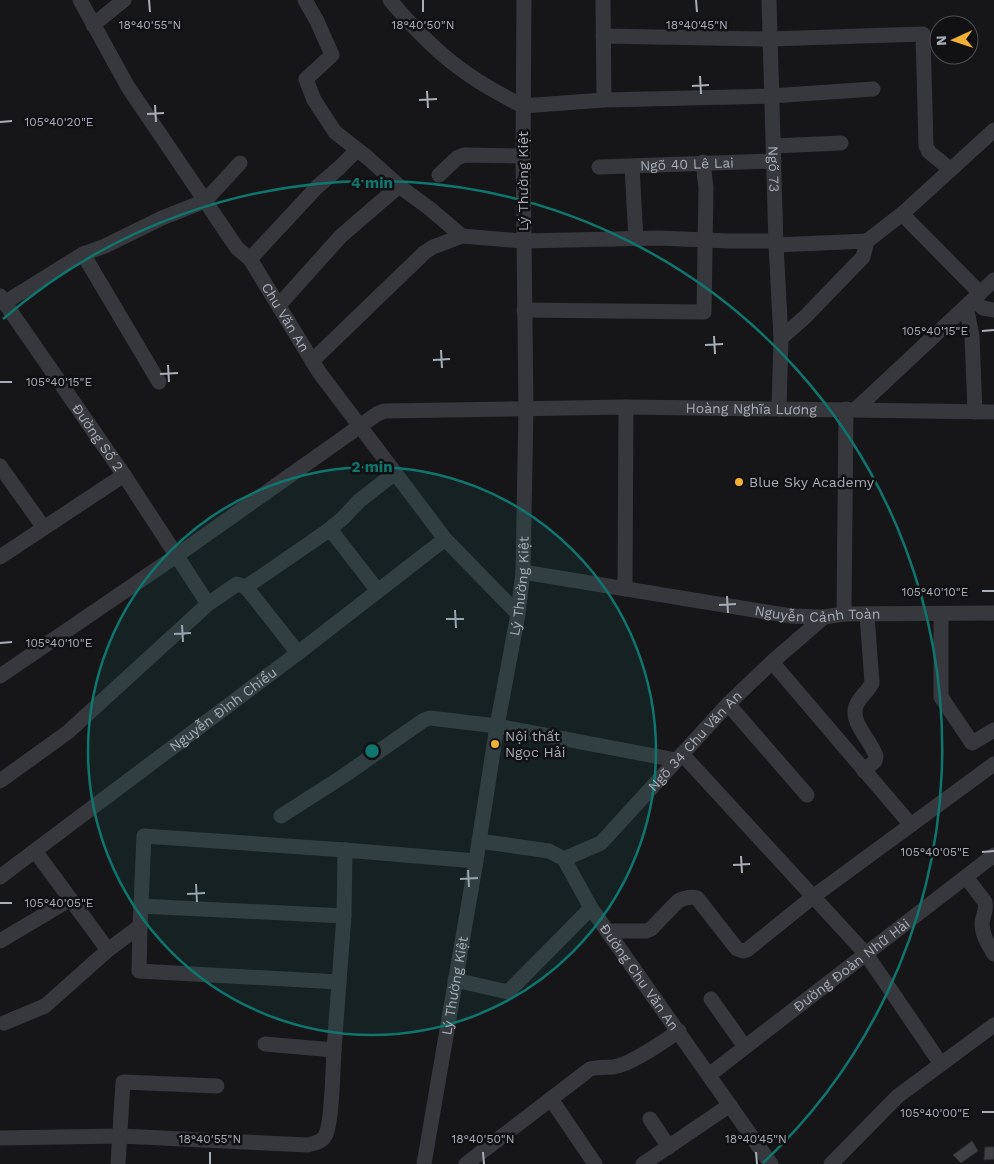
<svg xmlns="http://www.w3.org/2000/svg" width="994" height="1164" font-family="'Work Sans',sans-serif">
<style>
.building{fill:#404145;stroke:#303034}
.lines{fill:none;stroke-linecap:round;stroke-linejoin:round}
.minor{stroke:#37383d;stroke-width:15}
.ticks{fill:none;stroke:#a8adb8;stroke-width:2}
.ring{fill:none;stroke:#0f766e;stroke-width:2.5}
.poi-dot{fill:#f2b134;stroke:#111113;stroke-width:2}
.labels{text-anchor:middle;stroke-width:5;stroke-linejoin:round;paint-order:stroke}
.street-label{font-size:14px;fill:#a8adb8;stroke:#111113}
.poi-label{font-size:14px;fill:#a8adb8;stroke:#111113;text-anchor:start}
.ticks-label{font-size:12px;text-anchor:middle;fill:#a8adb8;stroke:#111113;stroke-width:5;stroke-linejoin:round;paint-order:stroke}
.centre{fill:#0f766e;stroke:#111113;stroke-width:2.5}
.ring-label{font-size:15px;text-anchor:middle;font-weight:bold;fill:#0f766e;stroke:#111113;stroke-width:5;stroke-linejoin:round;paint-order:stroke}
</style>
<rect width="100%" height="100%" fill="#161618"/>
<g class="building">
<polygon points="972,1141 978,1151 961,1163 953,1155"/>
<polygon points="985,1147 994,1147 994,1159 984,1160"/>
</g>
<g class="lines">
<g class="minor">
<path id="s1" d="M80,0L128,87L237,248L250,259L319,372L445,539L518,614"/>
<polyline points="305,0 317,21 332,55 306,79 314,100 335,132 368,158 399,186 429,208 462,236 523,241 659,238 729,241 776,241"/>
<path d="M390,0C414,29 440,56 472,77C488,88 506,97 522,106"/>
<polyline points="603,0 604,100"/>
<path id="s2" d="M769,0L776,245L781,338L779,409"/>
<polyline points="93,25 124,0"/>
<polyline points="603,36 770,39 923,34 926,146 929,152 950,169"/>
<polyline points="522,106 604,100 771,96 873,89"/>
<polyline points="774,146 841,143"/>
<path id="s3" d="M599,167L774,161"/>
<polyline points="632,167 636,239"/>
<polyline points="439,175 457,158 464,155 523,156"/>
<polyline points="902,214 980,293"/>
<polyline points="776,245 867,241"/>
<polyline points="250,259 317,187 340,167 357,150"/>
<path id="s4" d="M0,296L124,475L208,604"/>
<polyline points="973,300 983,308 994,310"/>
<polyline points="4,303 83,254"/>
<polyline points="279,305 341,236 399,186"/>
<polyline points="966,306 972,336 975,412"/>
<polyline points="524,310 704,312 706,188 703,162"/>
<polyline points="781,338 805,317 863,257 867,241 902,214 994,130"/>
<polyline points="312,361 425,252 433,247 462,236"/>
<polyline points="159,382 83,254 105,246 162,218 205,201 240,163"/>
<polyline points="856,409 994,280"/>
<polyline points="0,466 44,528"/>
<polyline points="326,532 343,518 359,501 395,473"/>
<polyline points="0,557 124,475"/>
<path id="s5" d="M523,572L791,616L824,617L844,614L994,613"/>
<polyline points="246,587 326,532 333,533 378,591"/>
<polyline points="625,589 626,407"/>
<polyline points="844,614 846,409"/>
<polyline points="941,614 941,697 972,743 994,730"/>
<polyline points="772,662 911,825"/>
<path id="s6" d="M0,676L176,556L377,414L384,411L626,407L994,412"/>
<polyline points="728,704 807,795"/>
<polyline points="682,754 866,954 941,1064"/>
<path d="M864,771L875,761L876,756C871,740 850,723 856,706C859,697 868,692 872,683L867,615"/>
<polyline points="0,781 68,732 208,604 237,584 246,587 298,653"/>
<polyline points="281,816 342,777 424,720 430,718 497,726 676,760"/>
<path id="s7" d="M479,841L549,851L564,859L591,908L771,1164"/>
<polyline points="345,850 476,861"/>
<path id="s8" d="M564,859L601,843L728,704L772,662L824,617"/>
<path id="s9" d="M0,877L298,653L445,539"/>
<path d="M966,877L985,902C987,910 983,915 982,923C982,935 988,944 994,954"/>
<polyline points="140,926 139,971 339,982 344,916"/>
<path d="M607,931H646L651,929L678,901C684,898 690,896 697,898L737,949L743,951L747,950L814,896L994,764"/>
<polyline points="0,941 69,900"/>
<polyline points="108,950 140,926 144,836 345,850 344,916 140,906"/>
<polyline points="455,980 508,992 591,908"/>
<polyline points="711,999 745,1047"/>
<polyline points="4,1023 45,1006 108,950 35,851"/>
<polyline points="265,1044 334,1050 339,982"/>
<path id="s10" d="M709,1075L994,855"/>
<polyline points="551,1099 595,1164"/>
<polyline points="650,1119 669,1147"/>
<path d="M0,1138L120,1136L308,1145C314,1143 322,1142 325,1136C332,1126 333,1066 334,1050"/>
<polyline points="118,1164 123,1082 217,1086"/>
<path id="s11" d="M424,1164L476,861L497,726L518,614L523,572L526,408L523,156L524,0"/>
<path d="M466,1164L590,1069C598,1067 606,1067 613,1067C631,1065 664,1041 679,1031"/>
<polyline points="643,1164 730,1105"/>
<polyline points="831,1164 898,1096 994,1025"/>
</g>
</g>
<path class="ticks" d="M149,0L150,12M423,0V12M696,0L697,12M700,76L701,94M692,86L709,85M427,91L428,108M419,100L437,99M155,105L156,122M147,114L164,113M0,122L12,121M982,331L994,330M714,336L715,354M705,345L723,344M441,350L442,368M433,360L450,359M168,365L169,382M160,374L178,373M0,382H12M982,591H994M727,596L728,613M719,605L736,604M455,610L456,628M446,619H464M182,625L183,642M174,634L191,633M0,643L12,642M982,852L994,851M741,856L742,873M733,865L750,864M468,870L469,887M460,879L478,878M196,884L197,902M187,894L205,893M0,903H12M982,1112H994M210,1152V1164M483,1152L484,1164M756,1152L757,1164"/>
<circle cx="372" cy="751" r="284" fill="#0f766e" fill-opacity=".12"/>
<g class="ring">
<circle cx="372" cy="751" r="284"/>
<path d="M3 319A568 568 0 0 1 763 1163"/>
</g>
<g class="poi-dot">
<circle cx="739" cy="482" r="5"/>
<circle cx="495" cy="744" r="5"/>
</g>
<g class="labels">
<g class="street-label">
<text dy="5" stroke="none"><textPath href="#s3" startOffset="88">Ngõ 40 Lê Lai</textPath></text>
<text dy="5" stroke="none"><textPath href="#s2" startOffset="169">Ngõ 73</textPath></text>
<text transform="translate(523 181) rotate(-90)" y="5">Lý Thường Kiệt</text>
<text dy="5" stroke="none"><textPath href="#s1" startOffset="379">Chu Văn An</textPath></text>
<text dy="5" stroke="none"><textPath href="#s6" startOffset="834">Hoàng Nghĩa Lương</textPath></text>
<text dy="5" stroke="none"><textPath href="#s4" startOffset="172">Đường Số 2</textPath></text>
<text dy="5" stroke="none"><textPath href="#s11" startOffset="586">Lý Thường Kiệt</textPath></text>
<text dy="5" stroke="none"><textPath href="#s5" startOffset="298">Nguyễn Cảnh Toàn</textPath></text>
<text dy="5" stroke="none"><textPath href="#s9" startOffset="279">Nguyễn Đình Chiểu</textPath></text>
<text dy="5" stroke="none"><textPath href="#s8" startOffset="179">Ngõ 34 Chu Văn An</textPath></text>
<text dy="5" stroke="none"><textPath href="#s10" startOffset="180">Đường Đoàn Nhữ Hài</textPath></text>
<text dy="5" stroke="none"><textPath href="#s7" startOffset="228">Đường Chu Văn An</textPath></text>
<text dy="5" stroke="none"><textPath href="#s11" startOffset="181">Lý Thường Kiệt</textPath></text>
</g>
<g class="poi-label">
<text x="749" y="487">Blue Sky Academy</text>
<text x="505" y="741">Nội thất<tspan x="505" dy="16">Ngọc Hải</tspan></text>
</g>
</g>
<g class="ticks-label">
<text x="150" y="29">18°40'55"N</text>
<text x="423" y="29">18°40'50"N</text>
<text x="697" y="29">18°40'45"N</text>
<text x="59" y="126">105°40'20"E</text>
<text x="935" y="335">105°40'15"E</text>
<text x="59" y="386">105°40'15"E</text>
<text x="935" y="596">105°40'10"E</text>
<text x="59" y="647">105°40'10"E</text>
<text x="935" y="856">105°40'05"E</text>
<text x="59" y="907">105°40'05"E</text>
<text x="935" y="1117">105°40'00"E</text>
<text x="210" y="1143">18°40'55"N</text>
<text x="483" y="1143">18°40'50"N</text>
<text x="756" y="1143">18°40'45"N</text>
</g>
<circle cx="372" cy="751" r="8" class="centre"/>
<g class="ring-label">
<text x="372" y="188">4 min</text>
<text x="372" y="472">2 min</text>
</g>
<g transform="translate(954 40) rotate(267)"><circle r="24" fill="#111113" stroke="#4d4f55"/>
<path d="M0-4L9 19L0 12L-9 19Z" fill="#f2b134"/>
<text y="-8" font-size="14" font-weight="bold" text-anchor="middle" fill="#a8adb8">N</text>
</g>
</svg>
